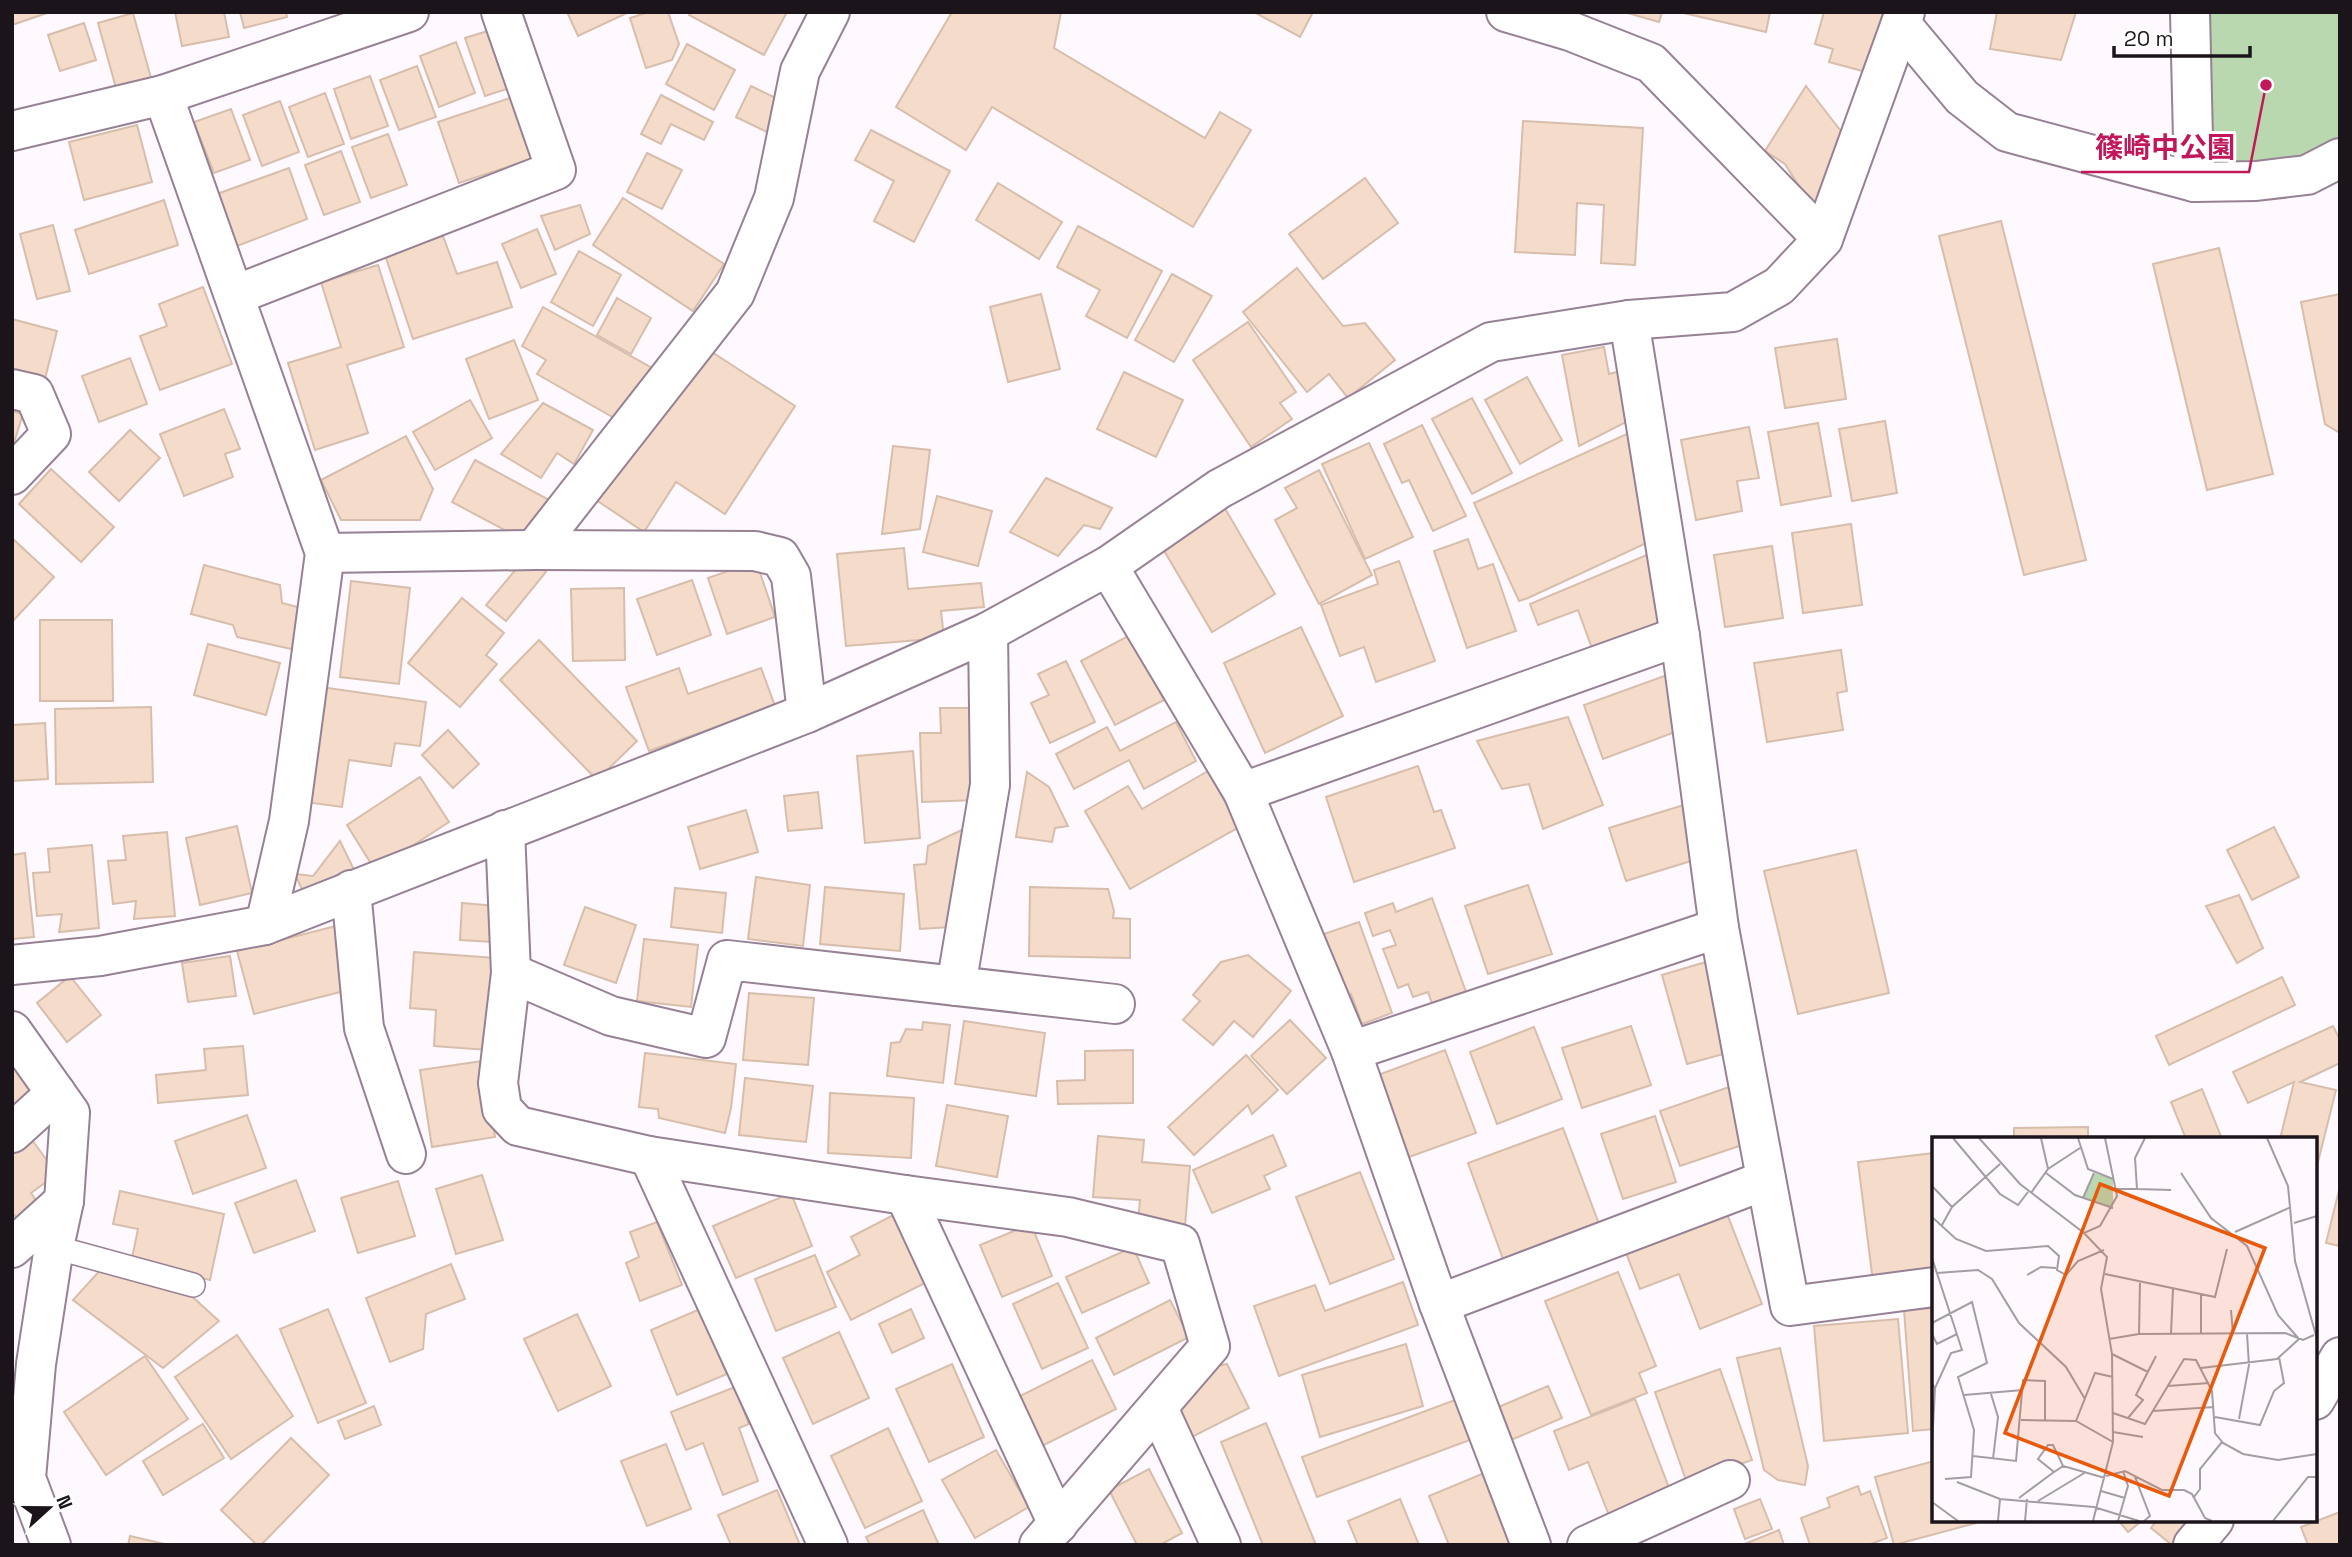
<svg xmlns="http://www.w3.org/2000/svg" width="2352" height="1557" font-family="'Space Grotesk','Noto Sans JP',sans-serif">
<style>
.green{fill:#bad8af}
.building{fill:#f5dbc9;stroke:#d7beac;stroke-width:2}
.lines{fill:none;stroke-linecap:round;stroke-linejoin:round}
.service-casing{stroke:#968195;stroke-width:26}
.minor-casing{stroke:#968195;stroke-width:42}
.service{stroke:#fff;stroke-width:23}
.minor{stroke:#fff;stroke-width:38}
.inset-road{fill:none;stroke:#a49da3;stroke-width:2}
.view{fill:#e8590c;fill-opacity:0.15;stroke:#e8590c;stroke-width:3.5}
.inset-edge{fill:none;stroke:#1c141b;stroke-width:3.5}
.leader{fill:none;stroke:#c2185b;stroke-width:2.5}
.callout-dot{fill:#c2185b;stroke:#fff;stroke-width:2.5}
.callout-label{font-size:28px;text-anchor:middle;font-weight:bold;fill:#c2185b;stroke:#fff;stroke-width:6;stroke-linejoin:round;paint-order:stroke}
</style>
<rect width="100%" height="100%" fill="#fef9fe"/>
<polygon class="green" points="2190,12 2340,12 2340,158 2194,182"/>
<g class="building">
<polygon points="12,12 50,12 12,25"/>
<polygon points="175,12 224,12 229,37 182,46"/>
<polygon points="240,12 286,12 287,17 244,28"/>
<polygon points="567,12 627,12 627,13 578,36"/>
<polygon points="649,12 668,12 679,44 672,60 646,68 630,18"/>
<polygon points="690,12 787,12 764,55 689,15"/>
<polygon points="952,12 1061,12 1054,48 1205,138 1220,112 1251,130 1193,227 992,107 966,150 896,107"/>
<polygon points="1254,12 1313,12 1300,37"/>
<polygon points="1624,12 1662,12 1659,22"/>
<polygon points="1679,12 1770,12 1766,32"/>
<polygon points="1824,12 1883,12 1866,72 1829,62 1833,49 1815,44"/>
<polygon points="1997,12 2076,12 2061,60 1990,49"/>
<polygon points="133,13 151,78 116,88 98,23"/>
<polygon points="84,23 96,60 60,71 48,35"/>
<polygon points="494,29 513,87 485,96 465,38"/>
<polygon points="456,42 475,93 439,107 420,56"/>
<polygon points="687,44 735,70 714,110 666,84"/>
<polygon points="417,66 436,117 399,130 380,80"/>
<polygon points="370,76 388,126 351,139 334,89"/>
<polygon points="751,86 784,102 769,133 736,117"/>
<polygon points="1806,86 1851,144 1820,206 1807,199 1785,164 1765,151"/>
<polygon points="325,93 344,144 308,157 289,107"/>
<polygon points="519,95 540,156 459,183 438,122"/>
<polygon points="661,95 713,122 704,140 671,124 661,144 641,134"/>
<polygon points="280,101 299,152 262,166 243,115"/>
<polygon points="231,109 250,160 214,173 194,122"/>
<polygon points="1523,121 1643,128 1635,265 1601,263 1604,205 1577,203 1575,255 1515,252"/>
<polygon points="137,125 152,182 84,200 69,142"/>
<polygon points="871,130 950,171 914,242 874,221 894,181 855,160"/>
<polygon points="388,134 407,185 371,198 352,147"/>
<polygon points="341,151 360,202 324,215 305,165"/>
<polygon points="647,153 682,170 662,209 627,192"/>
<polygon points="289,168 307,219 232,248 217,194"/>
<polygon points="1365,178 1398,223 1323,279 1289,234"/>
<polygon points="998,183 1062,222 1039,259 976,220"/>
<polygon points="623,198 724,264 693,311 593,245"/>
<polygon points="164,200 178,245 89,274 75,230"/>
<polygon points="580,205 590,234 555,250 541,216"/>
<polygon points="2001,221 2086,560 2024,575 1939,236"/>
<polygon points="53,225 70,291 37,299 20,234"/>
<polygon points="1078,226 1162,271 1127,338 1086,316 1100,290 1057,267"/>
<polygon points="537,229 556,274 521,288 502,244"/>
<polygon points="443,236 457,274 497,262 512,307 413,339 385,255"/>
<polygon points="2219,248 2273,474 2207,490 2153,264"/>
<polygon points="579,251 621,275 593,326 551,302"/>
<polygon points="378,265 404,347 347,365 368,433 315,450 288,363 341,347 321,282"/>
<polygon points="1297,268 1343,326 1365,323 1395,360 1348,398 1329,374 1307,392 1243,312"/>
<polygon points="1172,274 1212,296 1174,362 1135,340"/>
<polygon points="203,287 232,364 160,390 140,336 167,326 159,304"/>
<polygon points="1041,294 1060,369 1008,382 990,307"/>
<polygon points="2340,294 2340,433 2325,424 2301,302"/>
<polygon points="617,298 651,318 631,354 597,335"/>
<polygon points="543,307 652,368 621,422 537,374 546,360 522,346"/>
<polygon points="12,319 57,331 44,383 12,375"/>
<polygon points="1248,322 1296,392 1280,403 1292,419 1251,447 1193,360"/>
<polygon points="1837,339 1846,399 1785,408 1775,348"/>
<polygon points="514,340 538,400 489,419 466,359"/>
<polygon points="698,343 795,406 725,514 676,482 644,532 596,500"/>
<polygon points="1604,347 1609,374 1624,370 1634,418 1579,446 1562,355"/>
<polygon points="130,358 147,404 99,422 82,376"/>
<polygon points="1124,372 1183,400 1156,457 1097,429"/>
<polygon points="1527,377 1562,440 1520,464 1485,400"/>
<polygon points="1472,398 1512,473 1472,494 1432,419"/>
<polygon points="470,400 492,438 435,470 413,432"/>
<polygon points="543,403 593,430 574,464 557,453 541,478 501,454"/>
<polygon points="224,409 240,449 225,454 233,477 184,496 160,434"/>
<polygon points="12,411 23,414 12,449"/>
<polygon points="1885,421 1897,493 1852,501 1839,429"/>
<polygon points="1818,423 1831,496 1781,505 1768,432"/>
<polygon points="1422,425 1466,516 1433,531 1409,480 1402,483 1384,444"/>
<polygon points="1749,427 1759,478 1737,481 1742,511 1696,520 1681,440"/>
<polygon points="1638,429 1653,540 1528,598 1519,601 1474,503"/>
<polygon points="130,430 160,458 119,501 89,472"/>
<polygon points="406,436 433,489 420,520 341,520 321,480"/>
<polygon points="1369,443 1413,537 1365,559 1322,464"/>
<polygon points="893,446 930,450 920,529 882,534"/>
<polygon points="475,460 551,501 529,543 452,502"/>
<polygon points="51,469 114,527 81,562 19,504"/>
<polygon points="1319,470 1372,575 1319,604 1275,520 1297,508 1285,488"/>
<polygon points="1046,478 1112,508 1100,529 1084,525 1058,556 1010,532"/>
<polygon points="937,496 992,511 978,566 923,552"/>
<polygon points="1223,505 1275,594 1212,632 1159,542"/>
<polygon points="1851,524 1862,605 1803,613 1792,533"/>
<polygon points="12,538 54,577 12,622"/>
<polygon points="1468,539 1478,569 1493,564 1516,631 1467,648 1434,551"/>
<polygon points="1772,546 1783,618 1725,627 1714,555"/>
<polygon points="904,548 908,589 981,583 984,607 941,611 944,638 846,646 837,554"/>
<polygon points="1649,554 1678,632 1597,662 1578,610 1538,625 1530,604"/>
<polygon points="527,556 546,572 506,621 486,605"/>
<polygon points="756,561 775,617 727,634 708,578"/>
<polygon points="1399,561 1435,661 1376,682 1364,647 1340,656 1321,605 1378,584 1374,570"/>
<polygon points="204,565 280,585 282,603 305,609 296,650 237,637 233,625 191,614"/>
<polygon points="692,580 711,635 657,655 637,599"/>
<polygon points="351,581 410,588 399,684 340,677"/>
<polygon points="624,588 625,660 573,661 571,589"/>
<polygon points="462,598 504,633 486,655 497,664 460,707 408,663"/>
<polygon points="40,620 112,620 113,701 40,701"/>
<polygon points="1301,627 1343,716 1265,753 1224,663"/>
<polygon points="1130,635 1164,700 1115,725 1081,661"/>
<polygon points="539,640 637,741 597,780 500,680"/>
<polygon points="208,644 280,663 266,715 194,695"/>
<polygon points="1841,650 1847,691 1837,693 1843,730 1767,742 1754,663"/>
<polygon points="1066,661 1095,722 1050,743 1031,703 1049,695 1038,674"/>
<polygon points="679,668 688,694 761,668 775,706 649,751 626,687"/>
<polygon points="1667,675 1686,728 1603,759 1584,705"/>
<polygon points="321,687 426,702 420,746 395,743 391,766 349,760 342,807 305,802"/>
<polygon points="151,707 153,782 56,784 55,709"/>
<polygon points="940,708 975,708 977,800 922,802 920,733 941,733"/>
<polygon points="1568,717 1603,805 1543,829 1529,784 1502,789 1477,741"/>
<polygon points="1176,722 1196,761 1144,789 1129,760 1074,789 1056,754 1107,727 1120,751"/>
<polygon points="45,723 48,779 12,781 12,725"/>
<polygon points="448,730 479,764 453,788 422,755"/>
<polygon points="913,751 920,838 865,843 857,756"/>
<polygon points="1418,766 1434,812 1441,810 1455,848 1354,882 1326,797"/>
<polygon points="1208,771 1239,827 1130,889 1085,811 1128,786 1142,809"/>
<polygon points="1027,772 1049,787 1068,826 1055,828 1052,842 1016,837"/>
<polygon points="420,777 449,822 375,870 347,825"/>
<polygon points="818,792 822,828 788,831 784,796"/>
<polygon points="1687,804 1704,857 1626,881 1609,828"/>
<polygon points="746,810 758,852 700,869 688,827"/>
<polygon points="237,826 252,893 200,905 186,838"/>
<polygon points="968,827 950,927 920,929 914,865 926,864 928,846"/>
<polygon points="2274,827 2299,877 2252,900 2227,850"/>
<polygon points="167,832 175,916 134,919 136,901 113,904 108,861 126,860 123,836"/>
<polygon points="340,841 357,876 307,900 295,874 313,876"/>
<polygon points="92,845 99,928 59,932 62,914 37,916 33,873 50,872 48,849"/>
<polygon points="1856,850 1889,993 1798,1014 1764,871"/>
<polygon points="25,853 34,937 12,939 12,855"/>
<polygon points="756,877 810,885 803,946 748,939"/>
<polygon points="1528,885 1552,954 1488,974 1465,906"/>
<polygon points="825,887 904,894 900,951 820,944"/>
<polygon points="1030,887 1108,889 1114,911 1113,918 1130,919 1130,958 1029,956"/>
<polygon points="675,888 726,893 722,933 671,927"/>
<polygon points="2239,895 2263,948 2237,963 2206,906"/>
<polygon points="1432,898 1470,1003 1436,1015 1428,992 1413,997 1408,984 1398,988 1383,949 1396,945 1390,930 1373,936 1365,913 1393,903 1396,912"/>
<polygon points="462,903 496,906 493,942 460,940"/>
<polygon points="585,907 636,925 616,983 564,965"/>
<polygon points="1359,922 1392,1013 1362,1024 1351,994 1343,996 1321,935"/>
<polygon points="336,926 352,989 254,1014 237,951"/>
<polygon points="644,939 698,945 691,1007 637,1001"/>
<polygon points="414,952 495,958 488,1050 434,1046 436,1010 410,1008"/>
<polygon points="1248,955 1291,991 1253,1037 1234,1021 1213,1045 1183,1020 1200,1001 1193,995 1221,962"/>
<polygon points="230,956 236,996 188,1002 182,963"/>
<polygon points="1709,961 1734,1051 1687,1064 1662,975"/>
<polygon points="70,976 101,1015 67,1042 37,1003"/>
<polygon points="2282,977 2295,1005 2169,1065 2156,1036"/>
<polygon points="749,993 814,998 808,1065 743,1060"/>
<polygon points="1290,1020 1326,1058 1287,1094 1251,1056"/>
<polygon points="964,1021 1045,1033 1036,1096 955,1084"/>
<polygon points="923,1022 950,1025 943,1083 887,1076 891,1043 900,1042 906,1029 922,1030"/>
<polygon points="1631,1026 1651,1085 1582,1108 1562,1048"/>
<polygon points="2333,1026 2340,1040 2340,1063 2300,1082 2336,1090 2315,1174 2315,1139 2280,1139 2294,1082 2248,1103 2233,1072"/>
<polygon points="1534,1027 1562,1099 1497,1124 1470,1052"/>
<polygon points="12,1040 32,1091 12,1114"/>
<polygon points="243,1046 248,1095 158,1103 156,1075 206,1070 204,1049"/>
<polygon points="1133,1050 1133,1103 1058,1104 1057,1081 1085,1080 1085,1051"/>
<polygon points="1445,1050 1476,1133 1409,1157 1378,1075"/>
<polygon points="645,1053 736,1064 731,1108 725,1133 659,1118 658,1109 639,1107"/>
<polygon points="1246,1055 1278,1090 1252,1114 1248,1105 1194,1155 1168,1127"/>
<polygon points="483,1061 495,1137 432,1147 420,1070"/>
<polygon points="745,1078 813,1086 806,1142 739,1135"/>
<polygon points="1729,1087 1748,1143 1680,1166 1660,1111"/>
<polygon points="2202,1089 2222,1139 2186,1139 2171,1102"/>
<polygon points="830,1093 914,1098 911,1158 828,1153"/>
<polygon points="947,1105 1008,1116 997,1177 936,1166"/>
<polygon points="247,1115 266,1168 193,1194 175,1141"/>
<polygon points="1655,1116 1676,1182 1623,1199 1601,1134"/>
<polygon points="2088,1127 2088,1139 2014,1139 2014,1128"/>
<polygon points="1563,1128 1599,1224 1503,1259 1468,1163"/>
<polygon points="1273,1135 1286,1166 1264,1176 1270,1189 1212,1213 1193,1170"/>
<polygon points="1098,1136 1144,1140 1142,1162 1190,1166 1185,1226 1138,1222 1140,1200 1093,1197"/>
<polygon points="32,1140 57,1174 31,1193 40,1206 19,1221 12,1212 12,1154"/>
<polygon points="1934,1153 1934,1274 1873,1282 1858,1162"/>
<polygon points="1360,1172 1394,1259 1330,1284 1296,1197"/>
<polygon points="482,1175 503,1240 456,1254 436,1189"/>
<polygon points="296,1180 315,1231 254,1253 235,1203"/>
<polygon points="398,1181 415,1236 358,1253 341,1198"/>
<polygon points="2340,1186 2340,1246 2326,1243"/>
<polygon points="120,1191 224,1214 210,1280 131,1263 138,1229 113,1224"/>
<polygon points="791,1193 812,1246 736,1278 713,1226"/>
<polygon points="1724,1206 1762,1304 1700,1329 1679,1274 1640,1289 1623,1245"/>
<polygon points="899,1212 933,1279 851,1320 827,1272 860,1255 851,1237"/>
<polygon points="657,1222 682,1285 640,1301 626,1263 639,1257 630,1232"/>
<polygon points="1031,1224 1052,1276 1002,1297 980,1245"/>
<polygon points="1133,1247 1149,1283 1082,1313 1066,1277"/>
<polygon points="815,1255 836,1307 776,1331 755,1279"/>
<polygon points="451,1264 465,1299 426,1314 423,1349 390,1362 366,1298"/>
<polygon points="103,1267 187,1292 219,1321 163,1368 73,1300"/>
<polygon points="1618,1272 1656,1366 1639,1373 1647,1393 1591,1415 1545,1301"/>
<polygon points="1403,1282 1418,1325 1279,1376 1254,1306 1315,1285 1325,1311"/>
<polygon points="1058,1283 1088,1348 1042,1369 1013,1304"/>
<polygon points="1170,1300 1189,1337 1114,1375 1096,1338"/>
<polygon points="1934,1308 1934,1429 1913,1431 1904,1310"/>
<polygon points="328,1309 366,1403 318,1423 280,1329"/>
<polygon points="700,1309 727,1374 677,1395 651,1330"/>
<polygon points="911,1309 924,1338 892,1353 879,1324"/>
<polygon points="577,1314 611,1386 558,1411 524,1339"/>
<polygon points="1898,1319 1908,1433 1824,1441 1814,1326"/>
<polygon points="839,1332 869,1398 813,1424 783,1358"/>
<polygon points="237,1335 293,1416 231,1459 175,1377"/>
<polygon points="1406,1344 1423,1406 1320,1437 1302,1375"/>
<polygon points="1780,1348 1808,1466 1805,1485 1778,1480 1764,1470 1737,1358"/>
<polygon points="145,1356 188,1419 106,1475 64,1412"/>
<polygon points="1092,1360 1116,1409 1040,1447 1016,1398"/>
<polygon points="952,1364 984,1437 929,1462 896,1389"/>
<polygon points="1227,1364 1249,1408 1184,1441 1165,1405 1197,1370"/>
<polygon points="1720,1369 1752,1460 1687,1483 1655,1392"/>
<polygon points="1548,1386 1562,1418 1509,1441 1496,1408"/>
<polygon points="735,1387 749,1424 739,1428 758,1481 723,1495 703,1443 686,1450 671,1412"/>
<polygon points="1463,1397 1478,1437 1317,1497 1302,1457"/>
<polygon points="1635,1399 1671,1493 1610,1518 1588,1462 1569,1470 1554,1431"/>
<polygon points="374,1406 381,1425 345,1439 338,1421"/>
<polygon points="1266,1423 1316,1545 1263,1545 1221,1442"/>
<polygon points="203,1424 224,1458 163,1495 143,1461"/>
<polygon points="888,1428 922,1501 865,1528 831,1456"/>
<polygon points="291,1438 329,1475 261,1545 257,1545 221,1510"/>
<polygon points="666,1444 691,1509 647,1526 621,1461"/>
<polygon points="996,1450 1029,1507 975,1538 942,1480"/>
<polygon points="1934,1461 1934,1520 1975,1520 1976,1523 1894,1545 1875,1477"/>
<polygon points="1149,1469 1182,1533 1160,1545 1137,1545 1109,1490"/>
<polygon points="1489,1471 1522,1545 1449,1545 1429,1496"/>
<polygon points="1858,1486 1861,1495 1870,1491 1887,1538 1868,1545 1810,1545 1801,1518 1830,1507 1827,1498"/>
<polygon points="777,1490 800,1545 731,1545 718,1515"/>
<polygon points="1400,1499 1419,1545 1358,1545 1348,1521"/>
<polygon points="1760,1499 1772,1529 1745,1539 1734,1509"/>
<polygon points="923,1510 939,1545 870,1545 866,1537"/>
<polygon points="2340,1512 2340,1545 2308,1545 2301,1527"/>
<polygon points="2118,1520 2143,1520 2128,1532"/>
<polygon points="2157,1520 2203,1520 2184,1545 2172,1545 2151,1528"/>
<polygon points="1779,1530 1784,1545 1742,1545"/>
<polygon points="130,1536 169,1545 128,1545"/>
</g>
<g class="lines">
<defs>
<polyline id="service" points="54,1247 193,1285"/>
<g id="minor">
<polyline points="1506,12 1570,31 1651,63 1823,239"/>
<polyline points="2190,12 2194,182"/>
<polyline points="1901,24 1962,97 2007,132 2194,182 2256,181 2307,175 2340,158"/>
<polyline points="163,95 325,553 289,821 265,925"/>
<polyline points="12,131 163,95 409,12"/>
<polyline points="235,295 556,170 501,12"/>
<polyline points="1629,320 1680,636 1719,928 1790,1306 1934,1287"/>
<polyline points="12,389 34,394 51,434 12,475"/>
<polyline points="534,550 735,293 774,198 800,71 830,12"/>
<polyline points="325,553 534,550 755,551 780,557 791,576 807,713"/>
<polyline points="1108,566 1243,792 1351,1051 1439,1304 1531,1545"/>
<polyline points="1243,792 1680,636"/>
<polyline points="505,830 511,973 498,1083 502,1109 518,1126 649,1156 905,1195 1068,1217 1180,1244 1210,1346 1039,1545"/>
<polyline points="351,890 364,1028 406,1154"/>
<polyline points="12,965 100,956 265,925 807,713 988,632 1108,566 1219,489 1491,342 1629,320 1733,312 1779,286 1823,239 1905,12"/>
<polyline points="511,973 611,1016 706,1038 727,960 1115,1004"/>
<polyline points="956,986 990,785 988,632"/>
<polyline points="12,1031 70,1113 64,1201 54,1247 36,1364 26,1478 51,1545"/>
<polyline points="1351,1051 1719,928"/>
<polyline points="12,1133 56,1093"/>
<polyline points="649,1156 828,1545"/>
<polyline points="905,1195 1058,1524"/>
<polyline points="12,1248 64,1201"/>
<polyline points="1439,1304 1766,1180"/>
<polyline points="2315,1400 2340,1357"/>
<polyline points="1158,1408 1221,1545"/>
<polyline points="1587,1545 1730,1480"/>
<polyline points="2193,1545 2214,1520"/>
</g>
</defs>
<use href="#service" class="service-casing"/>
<use href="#minor" class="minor-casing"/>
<use href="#service" class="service"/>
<use href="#minor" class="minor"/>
</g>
<g transform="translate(1932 1137)">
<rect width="385" height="385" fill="#fef9fe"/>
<path d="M162,36L181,42V71L151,61Z" fill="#bad8af"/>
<path class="inset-road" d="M21,1L68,57L86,68L96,55M47,1L88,47L152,96L175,120L169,152L180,217L181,305L161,384M109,1L116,32M146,1L156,32L181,42M335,1L356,49L363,124L385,202M114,36L143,58L181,71M249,36L279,81L315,109L346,178L367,202M0,49L20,70M184,52H205L203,21L213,1M205,52L239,53M99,56L116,32L148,11M151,61L162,36M0,80L24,102L54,114L116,109L127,119L125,133L134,138L146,124L172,113M362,86L385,79M10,88L20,70L68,27M303,95L359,70M152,96L168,89L185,59L173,1M0,121L30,213L19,216L3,251L0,247M5,136L46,133L60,142L87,186L134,230L153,262M173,137L283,160L295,112M95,138L109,130L124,131M299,173L301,197M0,186L40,165L55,226L26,240L42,293L39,340L13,342M239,196L241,152M0,197L5,207L25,197M207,197L208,144M269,197V157M177,202L207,197L353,196L371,203L382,198M180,217L216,235M269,231L345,222L367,202M236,249L277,246M59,257L66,280L61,322M32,258L91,253M221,274L282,270M181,276L213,287L252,222L264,223L280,254L283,296L291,306L311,317L346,323L385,317M283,280L328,288L342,254L352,246L347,220M196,281L211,263L204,258L224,219M307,282L317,228L315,197M89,283L144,284L181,305M144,284L163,236L181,240M181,295L211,300M0,308L3,251M41,319L84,324L91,243L113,244V283M131,329L122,335L106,322L116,308H121L131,329L173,341M174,339L193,334L230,353H252L260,357L273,381L280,384M203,340L218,379L212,384M25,345L68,362L162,370L207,384M169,354L193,361M262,360L268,352V332L290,305M87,361L122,335M106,364L154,335M0,365L26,384M66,384L68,362M93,384L95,362M186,384L196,349L191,334M341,384L376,340H385"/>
<path class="view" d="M168,47L333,111L237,359L73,296Z"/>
<rect width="385" height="385" class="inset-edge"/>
</g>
<path class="leader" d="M2266 85L2249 172H2081"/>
<circle class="callout-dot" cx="2266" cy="85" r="7"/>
<g class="callout-label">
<text x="2165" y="157">篠崎中公園</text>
</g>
<rect width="2352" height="1557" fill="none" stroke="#1c141b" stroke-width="28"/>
<g transform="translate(49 1508) rotate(69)" stroke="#ffffff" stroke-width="5" paint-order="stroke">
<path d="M0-5L12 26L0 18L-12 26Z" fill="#1c141b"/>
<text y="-10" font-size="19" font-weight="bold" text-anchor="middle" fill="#1c141b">N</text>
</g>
<path d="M2114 46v10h136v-10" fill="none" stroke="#1c141b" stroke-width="3.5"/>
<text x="2124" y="46" font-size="21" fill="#1c141b" stroke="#ffffff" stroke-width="5" paint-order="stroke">20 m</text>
</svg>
